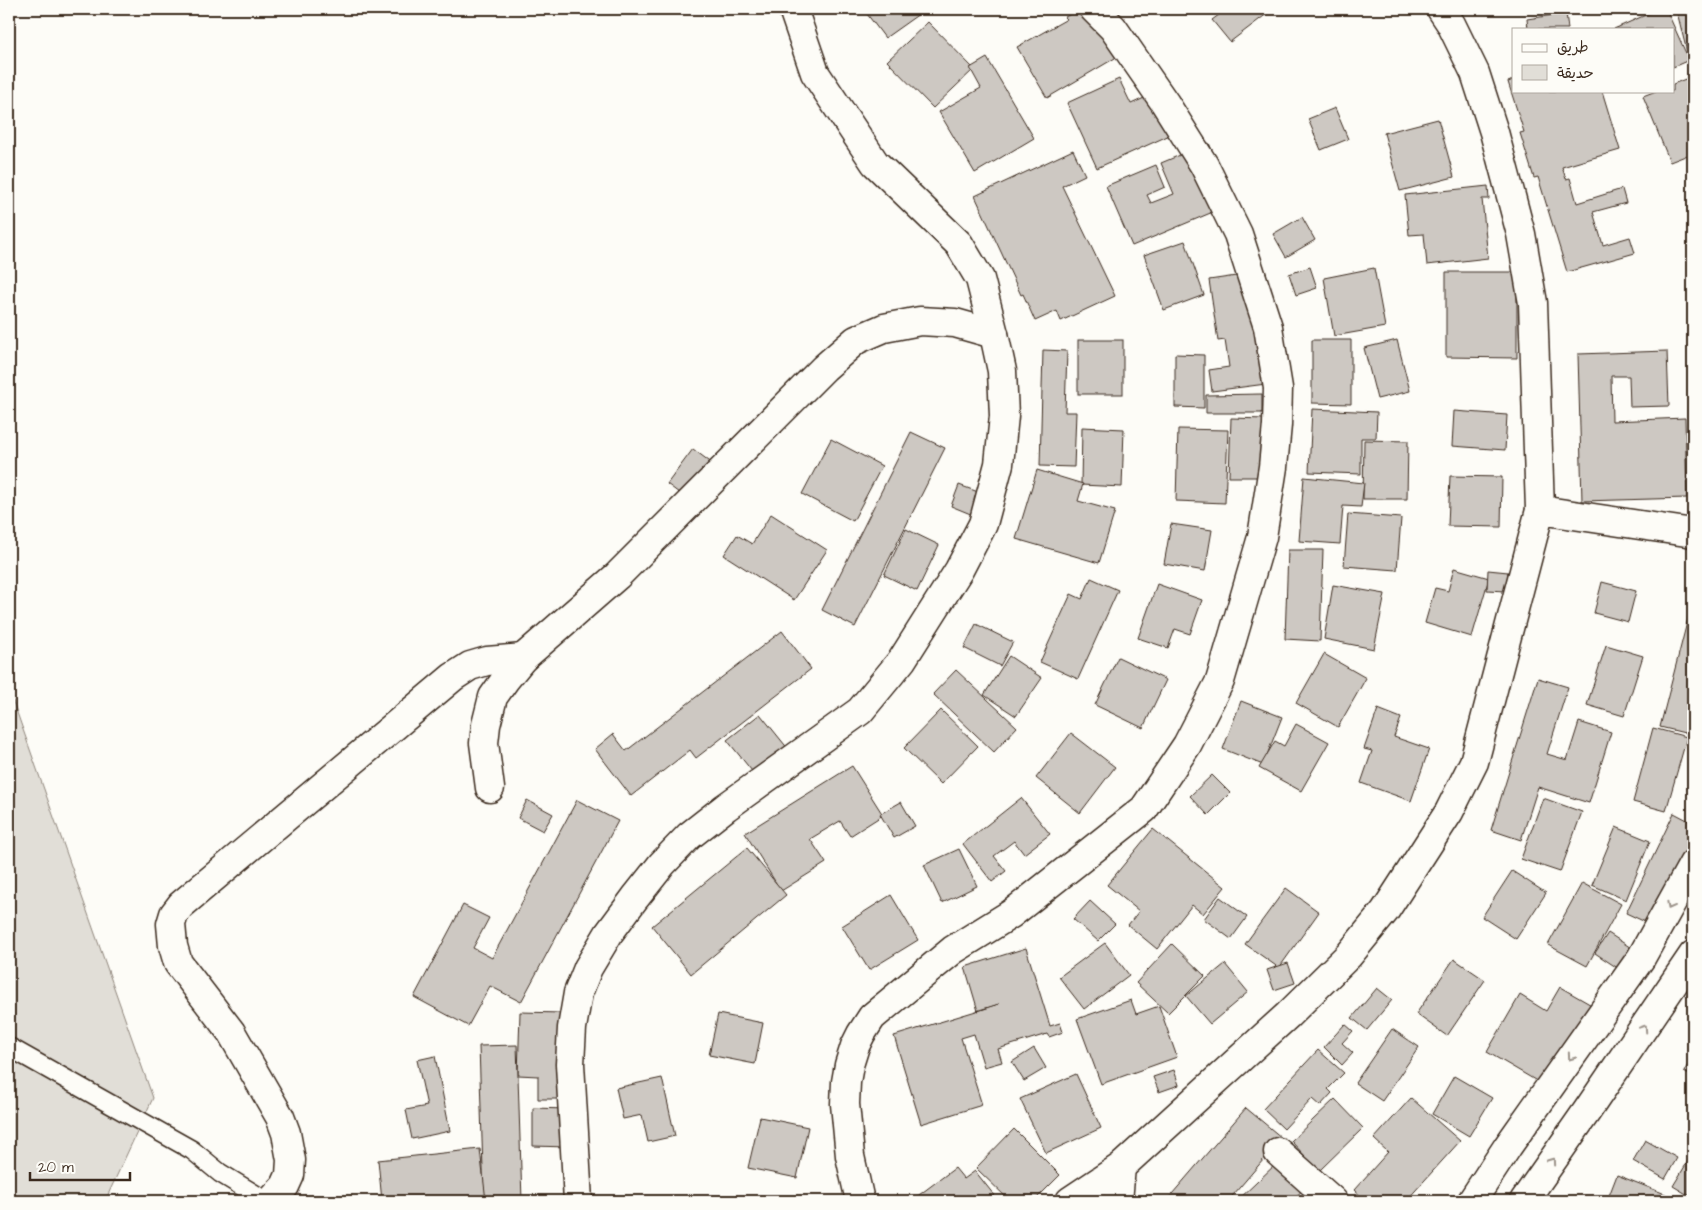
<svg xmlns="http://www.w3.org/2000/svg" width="1702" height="1210" font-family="'Architects Daughter','Playpen Sans Arabic',sans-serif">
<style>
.green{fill:#e1ded7;stroke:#8e847a}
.building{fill:#cdc8c2;stroke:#3b2a1e}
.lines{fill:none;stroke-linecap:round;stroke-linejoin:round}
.service-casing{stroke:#3b2a1e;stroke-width:21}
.minor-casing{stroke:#3b2a1e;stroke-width:31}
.service{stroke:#fdfcf7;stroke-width:18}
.minor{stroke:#fdfcf7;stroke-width:28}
.oneway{stroke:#9c938a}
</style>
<rect width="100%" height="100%" fill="#fdfcf7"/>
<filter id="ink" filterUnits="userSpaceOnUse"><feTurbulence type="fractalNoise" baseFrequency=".02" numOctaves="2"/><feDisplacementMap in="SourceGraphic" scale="10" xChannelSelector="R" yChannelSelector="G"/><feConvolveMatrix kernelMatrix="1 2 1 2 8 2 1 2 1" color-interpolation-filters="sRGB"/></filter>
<g filter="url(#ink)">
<polygon class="green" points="9,690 153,1098 105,1201 9,1201"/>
<g class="building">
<polygon points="867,9 926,9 885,38 864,10"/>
<polygon points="1080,9 1103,9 1127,51 1047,98 1017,47 1067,19 1065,17"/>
<polygon points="1227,9 1264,9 1268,13 1230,42 1212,20"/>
<polygon points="1659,9 1666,9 1689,60 1673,67 1673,29 1614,29"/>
<polygon points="1693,9 1693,76 1677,12"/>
<polygon points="1566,13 1568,29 1528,29 1527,19"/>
<polygon points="928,22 974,69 933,108 887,61"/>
<polygon points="987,58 1034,138 975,173 939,112 981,88 970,68"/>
<polygon points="1693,76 1693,153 1670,162 1643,96 1656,91 1673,91 1673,84"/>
<polygon points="1119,79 1131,104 1153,94 1172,134 1097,168 1067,103"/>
<polygon points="1513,80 1513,91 1602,91 1620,150 1562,167 1566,179 1570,178 1577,203 1622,189 1626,203 1593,212 1603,245 1630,237 1635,253 1567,272 1538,177 1534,178 1520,133 1524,132 1508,82"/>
<polygon points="1335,108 1348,139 1321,150 1308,119"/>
<polygon points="1438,119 1454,177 1400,191 1384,133"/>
<polygon points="1209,143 1227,186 1220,209 1132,246 1106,186 1156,165 1165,187 1147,195 1151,203 1174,194 1161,163"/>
<polygon points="1073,150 1085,175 1062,186 1115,296 1061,321 1057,311 1035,321 1023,294 1021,295 975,196"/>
<polygon points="1488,186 1489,199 1482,199 1488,258 1427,265 1424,234 1409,235 1405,195"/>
<polygon points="1688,206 1693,206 1693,267"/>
<polygon points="1302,217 1315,240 1286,257 1273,234"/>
<polygon points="1185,241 1204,295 1164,310 1144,255"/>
<polygon points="1310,267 1317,288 1296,295 1289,274"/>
<polygon points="1374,268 1385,327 1334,336 1324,278"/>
<polygon points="1446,272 1517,272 1517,358 1446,357"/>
<polygon points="1250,274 1266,384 1212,391 1209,370 1229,367 1225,340 1218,341 1209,280"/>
<rect x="1078" y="340" width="45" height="54"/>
<polygon points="1312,340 1351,340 1351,404 1312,403"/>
<polygon points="1397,340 1410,391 1377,399 1364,348"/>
<polygon points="1043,350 1067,351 1065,412 1076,412 1074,467 1040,466"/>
<polygon points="1667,351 1669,406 1630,407 1629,376 1611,376 1612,421 1685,418 1687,498 1582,501 1578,354"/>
<polygon points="1175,354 1204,355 1204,408 1175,407"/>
<polygon points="1262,394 1262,413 1206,413 1206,395"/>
<polygon points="1312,409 1377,412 1376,438 1361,438 1361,474 1309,472"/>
<polygon points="1454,411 1507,415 1505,450 1452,446"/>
<polygon points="1231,418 1265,419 1264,477 1229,477"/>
<polygon points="1082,427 1124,429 1122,487 1081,485"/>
<polygon points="1178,429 1228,430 1225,503 1176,501"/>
<polygon points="911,432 945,448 855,627 822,610"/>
<polygon points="831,439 882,466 853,521 802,494"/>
<polygon points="1364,440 1408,441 1407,499 1363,499"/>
<polygon points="693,449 717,467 691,502 667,484"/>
<polygon points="1037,470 1083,484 1078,501 1115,511 1099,563 1016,539"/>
<polygon points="1450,476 1502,477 1501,527 1448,526"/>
<polygon points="1304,477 1364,483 1361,507 1343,506 1340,544 1299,541"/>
<polygon points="959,485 981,493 973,515 951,506"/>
<polygon points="771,514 827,550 794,600 724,555 737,535 752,544"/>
<polygon points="1348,514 1401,518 1397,570 1344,566"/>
<polygon points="1171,524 1212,530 1205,571 1164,564"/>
<polygon points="906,529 939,545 917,591 884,575"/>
<polygon points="1288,550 1323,550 1320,641 1285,639"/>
<polygon points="1454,568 1489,578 1472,637 1425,623 1435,588 1448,591"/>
<polygon points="1488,570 1508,572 1506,591 1487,590"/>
<polygon points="1091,578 1118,590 1078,679 1040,662 1071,594 1082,599"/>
<polygon points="1602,582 1636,591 1628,622 1594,613"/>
<polygon points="1157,584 1202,600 1190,634 1175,629 1168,648 1138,638"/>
<polygon points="1333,585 1385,594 1374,649 1324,639"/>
<polygon points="1693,599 1693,735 1660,727"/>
<polygon points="976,624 1013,642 1000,666 964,648"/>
<polygon points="782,631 811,669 696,758 690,750 631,796 595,749 613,734 626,751"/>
<polygon points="1606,645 1643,656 1624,716 1587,705"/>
<polygon points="1324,654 1366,678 1338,727 1296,703"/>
<polygon points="1009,656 1042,678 1016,716 984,695"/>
<polygon points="1118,657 1166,680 1143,728 1095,705"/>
<polygon points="956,670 1017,727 994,752 933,694"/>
<polygon points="1538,678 1568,687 1547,754 1567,760 1579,722 1611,732 1589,803 1538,787 1521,840 1491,830"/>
<polygon points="1241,701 1282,717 1263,765 1223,749"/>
<polygon points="1378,709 1401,718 1394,737 1429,749 1411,801 1361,783 1372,751 1364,749"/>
<polygon points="941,710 978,746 941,784 904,748"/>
<polygon points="760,714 789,750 756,776 727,740"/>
<polygon points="1296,724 1329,742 1301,791 1259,768 1275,741 1284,746"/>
<polygon points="1653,728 1687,737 1666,811 1633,802"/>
<polygon points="1071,733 1115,767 1080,813 1036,778"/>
<polygon points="852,766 883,815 850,836 840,821 810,839 826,863 781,891 745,833"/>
<polygon points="1212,775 1230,793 1208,815 1190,796"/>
<polygon points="1021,798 1050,834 1024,854 1014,841 994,856 1006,871 992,882 963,844"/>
<polygon points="1543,798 1582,812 1560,872 1521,859"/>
<polygon points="527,800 553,814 543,831 518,818"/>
<polygon points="577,800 618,821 521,1002 490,986 468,1026 414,997 463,905 489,918 473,948 492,958"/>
<polygon points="901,802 915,826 894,838 880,814"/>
<polygon points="1674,813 1693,823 1693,848 1656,927 1626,913"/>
<polygon points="1616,827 1650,841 1626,900 1592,885"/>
<polygon points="1153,829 1225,887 1203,914 1192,905 1157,949 1128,925 1139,911 1107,885"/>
<polygon points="747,848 786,895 691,974 652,926"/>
<polygon points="959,849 977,886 942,903 924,865"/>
<polygon points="1512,871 1546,893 1516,939 1482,917"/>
<polygon points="1582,883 1621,904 1587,966 1548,945"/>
<polygon points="1286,888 1319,912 1279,968 1245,944"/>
<polygon points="891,895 918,940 869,970 842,926"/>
<polygon points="1220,897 1247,917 1231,939 1204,919"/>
<polygon points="1090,901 1115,924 1098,941 1073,919"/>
<polygon points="1608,933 1639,953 1625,973 1595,953"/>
<polygon points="1105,943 1129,975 1084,1009 1059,977"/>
<polygon points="1172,944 1205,976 1168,1013 1136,983"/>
<polygon points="1026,948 1050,1026 1060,1023 1063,1032 1049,1037 1047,1034 998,1049 1002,1062 984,1067 974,1034 961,1038 982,1105 921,1124 894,1036 999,1004 978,1011 965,967"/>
<polygon points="1454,959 1485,980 1447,1036 1416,1014"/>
<polygon points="1288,963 1295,983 1274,990 1267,970"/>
<polygon points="1225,964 1248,992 1210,1024 1186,996"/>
<polygon points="1560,987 1595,1007 1547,1087 1487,1052 1520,995 1546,1011"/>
<polygon points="1377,988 1392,1000 1367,1030 1352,1018"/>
<polygon points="1131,1000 1136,1014 1159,1006 1177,1057 1101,1084 1077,1019"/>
<polygon points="520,1012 562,1013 561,1099 538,1099 538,1076 518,1075"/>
<polygon points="718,1014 763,1023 755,1064 709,1055"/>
<polygon points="1345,1024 1353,1031 1342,1043 1353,1053 1342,1065 1324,1047"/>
<polygon points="1392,1029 1419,1047 1382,1101 1355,1083"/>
<polygon points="517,1045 522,1201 484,1201 479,1046"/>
<polygon points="1034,1048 1046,1068 1024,1081 1012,1062"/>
<polygon points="1318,1050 1344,1073 1328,1089 1332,1093 1320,1106 1312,1099 1284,1129 1263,1109"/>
<polygon points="1693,1055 1693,1077 1684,1072"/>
<polygon points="435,1056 450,1131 412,1139 406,1110 427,1106 417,1060"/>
<polygon points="1174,1070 1179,1085 1159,1092 1153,1077"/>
<polygon points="1076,1074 1101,1128 1046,1153 1020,1099"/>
<polygon points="1454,1076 1492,1098 1469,1136 1432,1114"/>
<polygon points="662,1078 675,1136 648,1142 642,1115 623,1119 616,1088"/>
<polygon points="1411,1098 1460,1141 1406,1201 1366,1201 1354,1190 1388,1152 1374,1139"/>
<polygon points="1335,1099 1363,1128 1319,1171 1291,1141"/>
<polygon points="533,1108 567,1109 567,1147 533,1146"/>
<polygon points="1246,1108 1282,1138 1228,1201 1166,1201"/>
<polygon points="760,1117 808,1127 797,1178 748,1168"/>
<polygon points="1014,1129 1060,1175 1034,1201 1010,1201 976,1168"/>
<polygon points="1645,1140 1677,1158 1665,1179 1633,1161"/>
<polygon points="480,1149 486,1201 382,1201 378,1160"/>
<polygon points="1693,1153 1693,1198 1673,1186"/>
<polygon points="1278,1162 1304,1189 1291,1201 1237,1201"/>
<polygon points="955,1168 964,1179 975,1171 994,1195 986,1201 911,1201"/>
<polygon points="1617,1175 1683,1201 1607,1201"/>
<polygon points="804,1197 804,1201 763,1201"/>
</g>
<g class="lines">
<defs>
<polyline id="service" points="9,1047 192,1150 220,1173 266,1201"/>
<g id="minor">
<polyline points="1540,510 1693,533"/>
<polyline points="490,788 484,743 486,725 493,697 505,680 523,658 617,576 824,368 856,340 884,328 920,321 955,323 994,334"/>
<polyline points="1278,1152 1333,1201"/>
<polyline points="271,1201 285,1186 290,1175 291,1160 286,1133 280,1117 231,1032 178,963 173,946 171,924 174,914 181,905 453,677 470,666 487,661 523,658"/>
<polyline points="578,1201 570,1064 572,1028 578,993 588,968 609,933 635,898 662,864 689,836 726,807 860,711 902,660 959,570 983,524 999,464 1004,416 1002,371 994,334 980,279 959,244 875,163 815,73 793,9"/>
<polyline points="860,1201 850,1156 845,1104 846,1082 849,1065 855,1046 861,1034 872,1017 953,950 1011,914 1144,809 1187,745 1220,681 1262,537 1273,467 1277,425 1278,388 1268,327 1238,234 1204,165 1165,103 1113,28 1094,9"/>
<polyline points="1070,1201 1121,1167 1288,1015 1349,955 1385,911 1449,812 1474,762 1540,510 1533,303 1521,234 1494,132 1475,73 1451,24 1441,9"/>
<polyline points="1118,1201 1121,1167"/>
<polyline points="1472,1201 1508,1146 1641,958 1693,864"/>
<polyline points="1524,1201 1587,1111 1693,955"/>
</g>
</defs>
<use href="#service" class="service-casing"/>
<use href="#minor" class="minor-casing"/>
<use href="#service" class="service"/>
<use href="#minor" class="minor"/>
</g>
<defs><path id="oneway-chevron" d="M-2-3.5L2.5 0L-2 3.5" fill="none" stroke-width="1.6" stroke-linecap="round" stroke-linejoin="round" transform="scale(1.25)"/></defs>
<g class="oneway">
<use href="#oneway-chevron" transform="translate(1670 906) rotate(119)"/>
<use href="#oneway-chevron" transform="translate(1644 1028) rotate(-56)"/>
<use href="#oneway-chevron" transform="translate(1571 1057) rotate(125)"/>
<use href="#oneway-chevron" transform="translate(1552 1161) rotate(-55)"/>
</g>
</g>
<rect width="1702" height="1210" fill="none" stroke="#fdfcf7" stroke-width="30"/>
<rect x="15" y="15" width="1672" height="1180" fill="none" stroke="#3b2a1e" stroke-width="2" filter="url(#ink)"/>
<rect x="1512" y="28" width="162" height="65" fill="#fdfcf7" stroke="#afa8a0"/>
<rect x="1522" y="44" width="25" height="8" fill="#fdfcf7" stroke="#afa8a0"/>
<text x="1557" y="52" font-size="15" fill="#3b2a1e">طريق</text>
<rect x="1522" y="65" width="25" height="15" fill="#e1ded7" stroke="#afa8a0"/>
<text x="1557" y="78" font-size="15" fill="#3b2a1e">حديقة</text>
<path d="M30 1172v8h100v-8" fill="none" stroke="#3b2a1e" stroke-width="2.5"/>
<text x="38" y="1172" font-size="15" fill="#3b2a1e" stroke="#fdfcf7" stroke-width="4" paint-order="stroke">20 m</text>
</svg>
